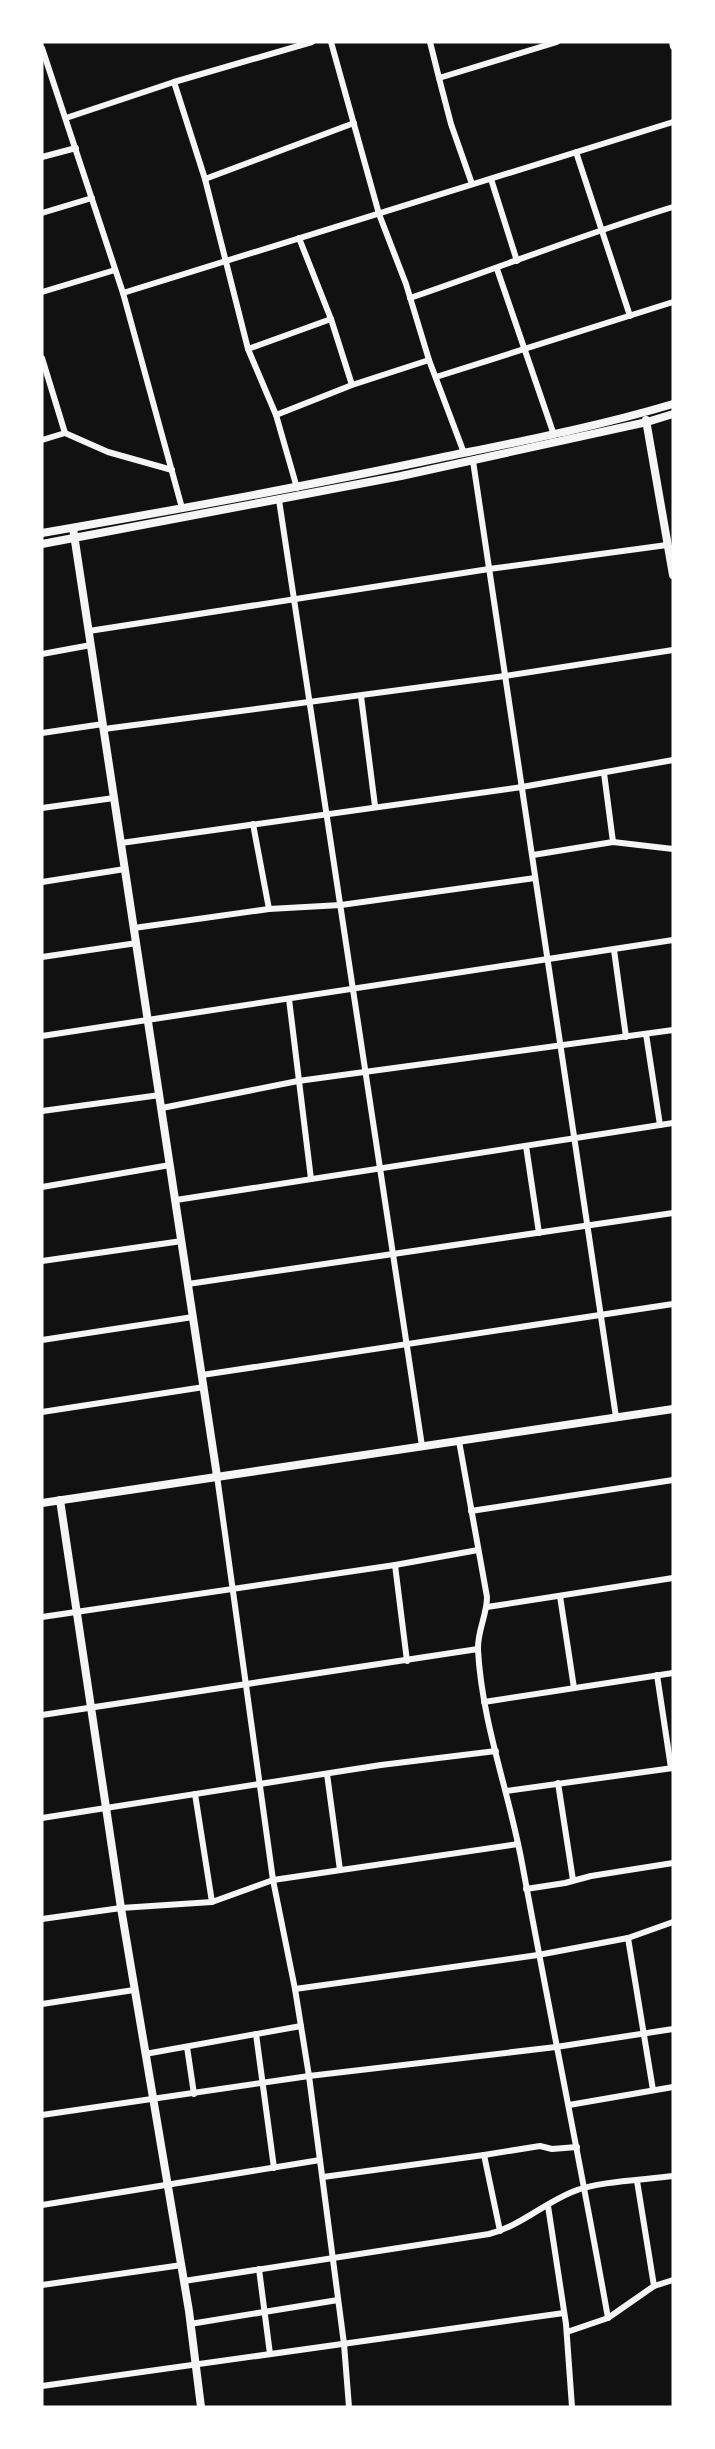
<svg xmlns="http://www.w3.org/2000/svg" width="715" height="2449" font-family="'Varela Round',sans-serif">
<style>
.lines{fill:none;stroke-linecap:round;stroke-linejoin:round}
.minor{stroke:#f5f5f5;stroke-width:6}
.tertiary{stroke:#f5f5f5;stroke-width:8}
</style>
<rect width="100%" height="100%" fill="#111"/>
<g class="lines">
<g class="minor">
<polyline points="331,42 379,214 406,284 429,360 464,453"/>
<polyline points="430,42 439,78 557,42"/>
<polyline points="672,42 673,47"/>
<polyline points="42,48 123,293 182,508"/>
<polyline points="439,78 451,124 472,184"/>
<polyline points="174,82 205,179 248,349 276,415 297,488"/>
<polyline points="66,118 174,82 312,42"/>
<polyline points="576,152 630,316"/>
<polyline points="42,157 76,148"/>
<polyline points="205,179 354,123"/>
<polyline points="491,179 517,261"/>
<polyline points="42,213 92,198"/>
<polyline points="299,238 331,319 352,385"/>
<polyline points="497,269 554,435"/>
<polyline points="42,292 115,270"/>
<polyline points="123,293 673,122"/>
<path d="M410,298C498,268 584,234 673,207"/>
<polyline points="248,349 331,319"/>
<polyline points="42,358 65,433 108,452 172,470"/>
<polyline points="436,377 673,302"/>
<polyline points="276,415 352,385 429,360"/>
<polyline points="42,440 65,433"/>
<polyline points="473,461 616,1417"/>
<polyline points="279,500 422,1446"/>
<polyline points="89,631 489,569 667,545"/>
<polyline points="42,654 91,645"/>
<polyline points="361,696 375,806"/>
<polyline points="104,729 505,676 673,650"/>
<polyline points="42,733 103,724"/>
<polyline points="604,773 613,842"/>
<polyline points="42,808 114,798"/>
<polyline points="253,824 269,909"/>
<polyline points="121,843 522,787 673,760"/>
<polyline points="533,855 613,842 673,849"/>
<polyline points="42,882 125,869"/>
<polyline points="134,928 269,909 341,905 535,878"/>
<polyline points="614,950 626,1037"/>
<polyline points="42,957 137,943"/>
<polyline points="289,999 311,1179"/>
<polyline points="646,1034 660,1125"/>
<polyline points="42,1036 673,940"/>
<polyline points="162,1108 298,1081 673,1030"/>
<polyline points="42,1111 160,1095"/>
<polyline points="526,1146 539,1233"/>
<polyline points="42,1187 170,1165"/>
<polyline points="176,1200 673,1123"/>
<polyline points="42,1261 182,1241"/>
<polyline points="188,1284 673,1213"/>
<polyline points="42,1340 193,1317"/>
<polyline points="202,1375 673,1304"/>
<polyline points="42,1412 204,1387"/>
<path d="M459,1441L487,1597C487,1615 477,1632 478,1650C482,1723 509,1792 522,1863C550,2015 581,2166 608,2318"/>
<polyline points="217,1476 273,1880 295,1989 309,2076 344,2344 349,2407"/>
<polyline points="471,1511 673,1480"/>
<polyline points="395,1565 407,1661"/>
<polyline points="560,1596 574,1688"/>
<polyline points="487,1607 673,1578"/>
<polyline points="42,1617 395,1565 478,1550"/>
<polyline points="657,1675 671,1768"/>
<polyline points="484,1702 673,1673"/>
<polyline points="42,1715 478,1649"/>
<polyline points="327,1774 340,1870"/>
<polyline points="558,1783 573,1880"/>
<polyline points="506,1791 673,1768"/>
<polyline points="195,1794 212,1902"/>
<polyline points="42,1818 381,1765 496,1751"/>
<polyline points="526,1889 565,1883 591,1876 673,1863"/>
<polyline points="42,1919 121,1908 212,1902 273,1880 518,1844"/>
<polyline points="628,1938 653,2090"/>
<polyline points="295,1989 538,1955 628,1938 673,1922"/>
<polyline points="42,2004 134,1990"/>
<polyline points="256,2034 274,2168"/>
<polyline points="187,2047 194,2094"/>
<polyline points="145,2054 301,2026"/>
<polyline points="569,2105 673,2087"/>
<polyline points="42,2115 309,2076 556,2047 673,2029"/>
<polyline points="484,2155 540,2146 552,2149 577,2147"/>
<polyline points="323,2177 484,2155 500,2231"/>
<polyline points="637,2181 654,2286"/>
<polyline points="42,2205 320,2160"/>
<polyline points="548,2206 566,2324 572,2407"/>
<polyline points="259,2269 270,2354"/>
<path d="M184,2281L489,2234C520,2226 543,2204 572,2192C598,2181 644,2180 673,2176"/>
<polyline points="42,2285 182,2265"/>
<polyline points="190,2324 338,2300"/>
<polyline points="567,2332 608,2318 654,2286 673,2280"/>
<polyline points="42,2386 564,2313"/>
</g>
<g class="tertiary">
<polyline points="646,420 673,575"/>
<polyline points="73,528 217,1476"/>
<path d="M42,533C175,510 307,486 439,458C517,442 596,427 673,404"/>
<polyline points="42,544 401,476 647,422 673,414"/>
<polyline points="60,1500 121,1908 189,2311 201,2407"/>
<polyline points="42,1503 673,1409"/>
</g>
</g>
<rect width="715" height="2449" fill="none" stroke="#ffffff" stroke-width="87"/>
</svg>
